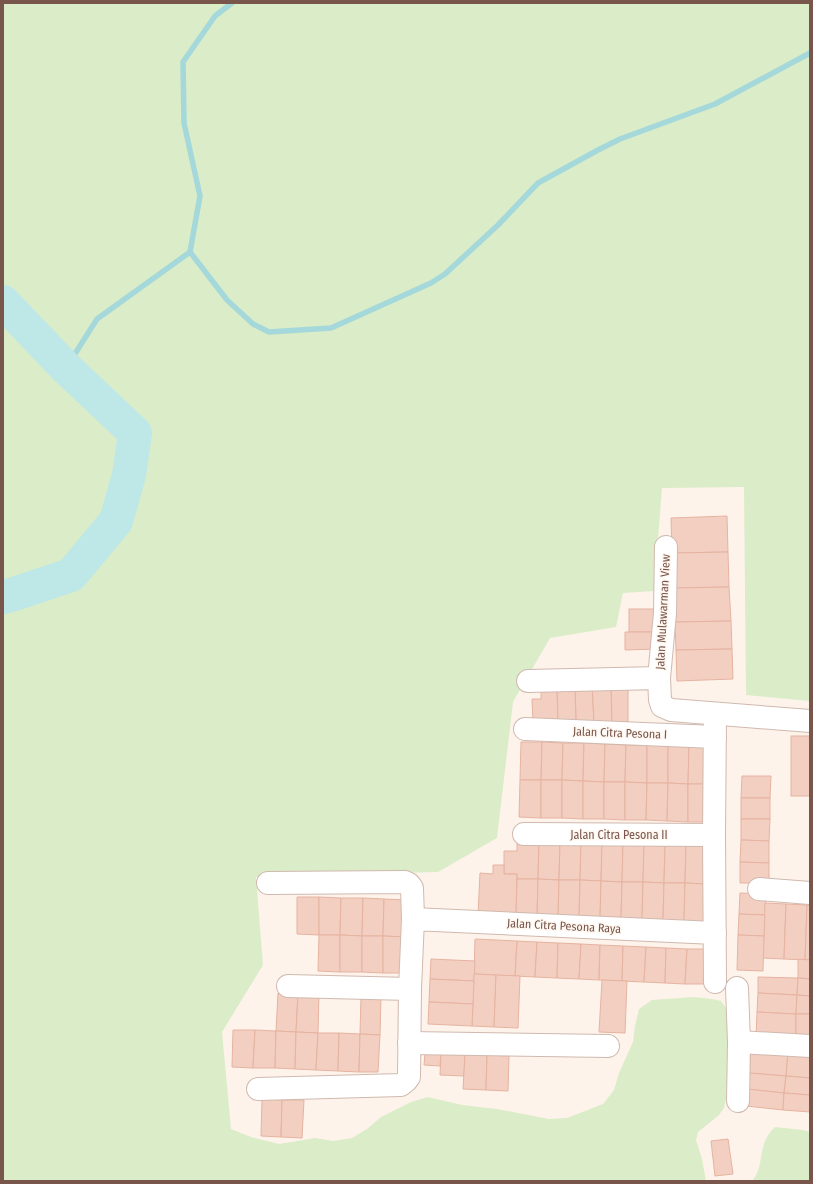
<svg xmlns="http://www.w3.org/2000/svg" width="813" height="1184" font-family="'Fira Sans Condensed',sans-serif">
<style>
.green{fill:#dbecc8}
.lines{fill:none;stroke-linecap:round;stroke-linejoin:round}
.stream{stroke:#a4d8da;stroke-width:5.5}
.river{stroke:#bee7e8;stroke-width:34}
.building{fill:#f3cfc1;stroke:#e6b3a1}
.minor-casing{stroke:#d0b9af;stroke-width:24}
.minor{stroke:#fff;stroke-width:22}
.labels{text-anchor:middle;stroke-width:3;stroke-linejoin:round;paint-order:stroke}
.street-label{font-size:12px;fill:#79564c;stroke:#fff8f1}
</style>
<rect width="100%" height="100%" fill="#fdf3ea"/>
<g class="green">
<polygon points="3,3 810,3 810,701 746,695 744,487 662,488 654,591 623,593 616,627 550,638 513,702 497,838 438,872 256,877 263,965 222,1032 231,1129 251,1137 279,1144 315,1138 333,1141 352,1138 367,1129 381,1117 411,1102 428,1097 462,1105 497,1109 549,1119 567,1118 603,1104 614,1090 619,1073 633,1042 635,1026 639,1009 652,1000 694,997 712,999 721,1001 726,1008 727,1025 730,1035 726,1099 724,1108 719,1115 698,1132 696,1140 702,1159 706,1181 3,1181"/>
<path d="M775,1127L803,1130L810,1132V1181H752C761,1172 760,1156 764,1144C766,1137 770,1132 775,1127Z"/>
</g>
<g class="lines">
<g class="stream">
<polyline points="190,252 227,300 253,324 269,332 331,328 431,283 445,274 498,225 538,183 598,150 620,139 715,104 810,53"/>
<polyline points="66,368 97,319 190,252 200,196 184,123 183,62 215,16 232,3"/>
</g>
<polyline class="river" points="3,302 66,368 135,433 129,475 116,521 71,575 14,594 3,597"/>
</g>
<g class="building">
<polygon points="727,516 728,552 672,553 671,518"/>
<polygon points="728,552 729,587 674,588 672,553"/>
<polygon points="729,587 731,621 675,622 674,588"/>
<rect x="629" y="609" width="28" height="23"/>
<polygon points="731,621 732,649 676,650 675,622"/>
<polygon points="625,632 657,632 657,649 625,650"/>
<polygon points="732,649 733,679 677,681 676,650"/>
<polygon points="592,684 594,723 576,723 575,685"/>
<polygon points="592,684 611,684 612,722 594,723"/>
<polygon points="611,684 628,684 628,722 612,722"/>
<polygon points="557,685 558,723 533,724 532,699 541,699 541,686"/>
<polygon points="557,685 575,685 576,723 558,723"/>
<rect x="791" y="736" width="19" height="60"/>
<polygon points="521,742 542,742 541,780 520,780"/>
<polygon points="542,742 563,743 562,780 541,780"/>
<polygon points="563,743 584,743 583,781 562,780"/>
<polygon points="584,743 605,744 604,782 583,781"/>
<polygon points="605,744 626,745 625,782 604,782"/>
<polygon points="626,745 647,745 647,783 625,782"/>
<rect x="647" y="745" width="21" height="38"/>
<polygon points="668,745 689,746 688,784 668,783"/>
<polygon points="689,746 710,747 710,784 688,784"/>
<polygon points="742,776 771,776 770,798 741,798"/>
<polygon points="520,780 541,780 541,818 519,817"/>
<rect x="541" y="780" width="21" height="38"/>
<polygon points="562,780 583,781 583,819 562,818"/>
<polygon points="583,781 604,782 604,819 583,819"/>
<polygon points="604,782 625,782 625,820 604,819"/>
<polygon points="625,782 647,783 646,820 625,820"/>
<polygon points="647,783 668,783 667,821 646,820"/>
<polygon points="668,783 688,784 688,822 667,821"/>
<polygon points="688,784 710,784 709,822 688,822"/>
<rect x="741" y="798" width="29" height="21"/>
<polygon points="741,819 770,819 769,841 741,840"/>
<polygon points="741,840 769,841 769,863 740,862"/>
<polygon points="517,841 539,841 538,879 517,879 517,874 504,874 504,851 517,851"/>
<polygon points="539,841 560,842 559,880 538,879"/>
<polygon points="560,842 581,843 580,880 559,880"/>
<polygon points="581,843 602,843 601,881 580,880"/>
<polygon points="602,843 623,844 622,882 601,881"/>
<polygon points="623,844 644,844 643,882 622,882"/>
<polygon points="644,844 665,845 664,883 643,882"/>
<polygon points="665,845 686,845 685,883 664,883"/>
<polygon points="686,845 707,846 706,884 685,883"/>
<polygon points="740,862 769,863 769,883 740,883"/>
<polygon points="493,865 504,865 504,874 517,874 516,916 478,915 480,873 493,874"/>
<polygon points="517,879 538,879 537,917 516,916"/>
<polygon points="538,879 559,880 558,918 537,917"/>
<polygon points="559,880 580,880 579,918 558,918"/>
<polygon points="580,880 601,881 600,919 579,918"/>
<polygon points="601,881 622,882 621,919 600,919"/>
<polygon points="622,882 643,882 642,920 621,919"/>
<polygon points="643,882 664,883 663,920 642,920"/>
<polygon points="664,883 685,883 684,921 663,920"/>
<polygon points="685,883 706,884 705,922 684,921"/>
<polygon points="740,893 766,894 765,915 739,914"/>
<polygon points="297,897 319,897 319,935 297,934"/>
<polygon points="319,897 341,898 340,935 319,935"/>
<polygon points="341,898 363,898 362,936 340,935"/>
<polygon points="363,898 384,899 383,936 362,936"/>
<polygon points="384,899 407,900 406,937 383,936"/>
<polygon points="765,903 786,904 784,959 763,958"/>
<polygon points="786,904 807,905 805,960 784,959"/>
<polygon points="807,905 810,905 810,960 805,960"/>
<polygon points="739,914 765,915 764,936 738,935"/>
<polygon points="319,935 340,935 340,972 318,971"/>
<polygon points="340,935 362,936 362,972 340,972"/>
<polygon points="738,935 764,936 763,971 737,970"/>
<polygon points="362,936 383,936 383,973 362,972"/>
<polygon points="383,936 406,937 406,973 383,973"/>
<polygon points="475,939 517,941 515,976 474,974"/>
<polygon points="517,941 537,942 535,977 515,976"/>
<polygon points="537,942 558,943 557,978 535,977"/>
<polygon points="558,943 581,944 579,979 557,978"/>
<polygon points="581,944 600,945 599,980 579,979"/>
<polygon points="600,945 623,946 622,981 599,980"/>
<polygon points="623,946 646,947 644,982 622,981"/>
<polygon points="646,947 666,948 665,983 644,982"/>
<polygon points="666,948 687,949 685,984 665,983"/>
<polygon points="687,949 705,949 704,984 685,984"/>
<polygon points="431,959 475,961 474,981 430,979"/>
<polygon points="798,959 810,960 810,979 798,978"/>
<polygon points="474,974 496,975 494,1027 472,1026"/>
<polygon points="496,975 520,976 518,1028 494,1027"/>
<polygon points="758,977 798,978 797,995 758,993"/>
<polygon points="798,978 810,979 810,996 797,995"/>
<polygon points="430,979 474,981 473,1004 429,1002"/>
<polygon points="602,980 627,981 625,1033 599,1032"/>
<polygon points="278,993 298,994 296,1032 276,1031"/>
<polygon points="758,993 797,995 796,1014 757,1012"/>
<polygon points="298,994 319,994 318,1033 296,1032"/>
<polygon points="797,995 810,996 810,1014 796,1014"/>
<polygon points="361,996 381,997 380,1035 360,1034"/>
<polygon points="429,1002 473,1004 472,1026 428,1024"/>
<polygon points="757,1012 796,1014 796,1038 756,1037"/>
<polygon points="796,1014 810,1014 810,1039 796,1038"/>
<polygon points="233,1030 255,1030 253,1068 232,1067"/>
<polygon points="255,1030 276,1031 275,1068 253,1068"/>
<polygon points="276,1031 296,1032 295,1069 275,1068"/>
<polygon points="296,1032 318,1033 316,1070 295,1069"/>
<polygon points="318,1033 339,1033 338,1071 316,1070"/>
<polygon points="339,1033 360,1034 359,1072 338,1071"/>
<polygon points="360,1034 380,1035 378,1072 359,1072"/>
<polygon points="751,1049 788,1053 786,1076 749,1073"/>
<polygon points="425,1053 441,1053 440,1066 424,1065"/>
<polygon points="441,1053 465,1054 464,1076 440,1075"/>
<polygon points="788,1053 810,1055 810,1078 786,1076"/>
<polygon points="465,1054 487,1055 486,1090 463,1089"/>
<polygon points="487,1055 509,1056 508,1091 486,1090"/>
<polygon points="749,1073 786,1076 784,1093 747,1089"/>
<polygon points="786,1076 810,1078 810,1095 784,1093"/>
<polygon points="747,1089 784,1093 783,1110 746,1106"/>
<polygon points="784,1093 810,1095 810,1112 783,1110"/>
<polygon points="262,1099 282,1100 281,1137 261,1136"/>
<polygon points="282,1100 304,1100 302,1138 281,1137"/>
<polygon points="728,1139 733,1174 715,1176 711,1141"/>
</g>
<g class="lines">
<defs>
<g id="minor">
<polyline points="659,678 665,613 666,547"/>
<polyline points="528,681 659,678 660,700 662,706 671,710 810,721"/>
<polyline points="525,729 715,737"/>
<polyline points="524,834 714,835"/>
<polyline points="268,883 405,882 409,884 412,888 413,919"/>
<polyline points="759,889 810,893"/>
<polyline points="715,982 714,835 715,714"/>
<polyline points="288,986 410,989"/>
<polyline points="737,988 739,1042 738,1101"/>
<polyline points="739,1042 810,1046"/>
<polyline points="409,1043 608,1046"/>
<polyline points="258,1089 401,1085 406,1081 409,1077 410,989 413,919 715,933"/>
</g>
</defs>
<use href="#minor" class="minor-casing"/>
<use href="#minor" class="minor"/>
</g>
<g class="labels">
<g class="street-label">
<text transform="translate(663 612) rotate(-87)" y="4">Jalan Mulawarman View</text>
<text transform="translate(620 733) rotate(2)" y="4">Jalan Citra Pesona I</text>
<text x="619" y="839">Jalan Citra Pesona II</text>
<text transform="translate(564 926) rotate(3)" y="4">Jalan Citra Pesona Raya</text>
</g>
</g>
<rect width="813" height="1184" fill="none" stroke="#79564c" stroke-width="8"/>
</svg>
